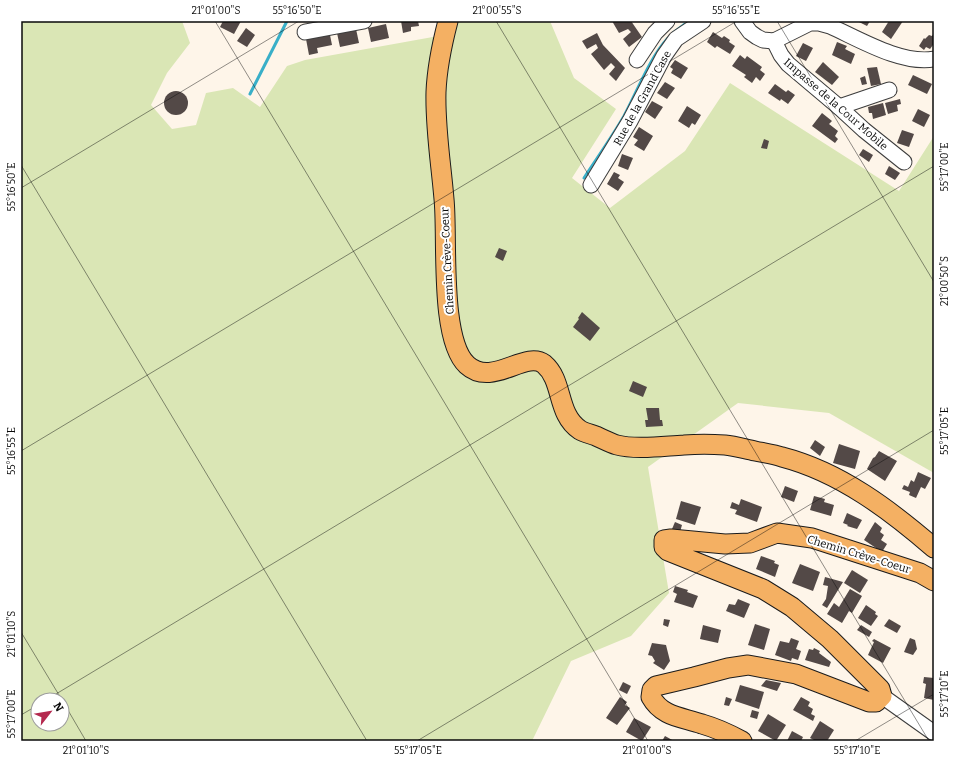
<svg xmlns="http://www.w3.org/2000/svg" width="955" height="762" font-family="Bitter,serif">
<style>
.green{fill:#dae6b5;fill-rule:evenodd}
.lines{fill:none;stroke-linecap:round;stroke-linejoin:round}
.stream{stroke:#39afc8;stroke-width:3}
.building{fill:#534947}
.minor-casing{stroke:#3d3d3d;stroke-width:17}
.major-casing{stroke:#1b1b1b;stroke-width:21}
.minor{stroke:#fff;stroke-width:15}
.major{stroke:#f4b063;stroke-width:19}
.ticks{fill:none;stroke:#0a0a0a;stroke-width:1;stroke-opacity:0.45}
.labels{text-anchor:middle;stroke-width:4;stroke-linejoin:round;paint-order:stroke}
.street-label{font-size:11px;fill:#0a0a0a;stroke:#fff}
.neatline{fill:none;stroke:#0a0a0a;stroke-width:1.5}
.ticks-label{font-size:10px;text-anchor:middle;fill:#0a0a0a}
</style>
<rect width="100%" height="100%" fill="#fef5e9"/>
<path class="green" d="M21,21H182L190,43L167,73L151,105L172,129L196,125L206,93L233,88L260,107L287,66L305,60L455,33L457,21H550L574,78L616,109L572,178L610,208L685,151L730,83L899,191L934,136V473L829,413L738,403L648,467L669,593L631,636L571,661L532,741H21ZM38,700H62V724H38Z"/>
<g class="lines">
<g class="stream">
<polyline points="673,33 685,24"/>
<polyline points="250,94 287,21"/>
<path d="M584,178C597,158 612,137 624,116C637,92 650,57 668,38"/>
</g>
</g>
<g class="building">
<polygon points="223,21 241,21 234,34 220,27"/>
<polygon points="401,21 418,21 419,26 411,27 411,31 403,33"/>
<polygon points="612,21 631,21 642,37 629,47 623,39 631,32 628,29 619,33"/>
<polygon points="857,21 870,21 867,26"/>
<polygon points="889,21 903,21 891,39 882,32"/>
<polygon points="386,24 389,38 371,42 368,28"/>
<polygon points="246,28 255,35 247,47 237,41"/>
<polygon points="356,29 359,43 340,47 337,33"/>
<polygon points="713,32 722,38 724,36 730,40 729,42 735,46 730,54 717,46 715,48 707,42"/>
<polygon points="597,33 603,45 625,68 616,81 609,74 615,67 611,63 604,70 591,54 598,48 596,44 587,49 582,41"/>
<polygon points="934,33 934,46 933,45 930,49 926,47 924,50 919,46 924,38 925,39 929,35 932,36"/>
<polygon points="330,35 332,45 317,48 318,53 309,55 306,39"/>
<polygon points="837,42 847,46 845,49 855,54 851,64 832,55"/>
<polygon points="803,43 813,48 806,61 796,56"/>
<polygon points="740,55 745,59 747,56 762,67 760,70 765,74 760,81 756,77 752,83 744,77 746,75 732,66"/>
<polygon points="675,60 688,68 681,79 671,73 673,69 670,67"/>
<polygon points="823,62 839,77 832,85 815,72"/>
<polygon points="877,67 881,84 871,86 867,68"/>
<polygon points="913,75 932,84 927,94 908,85"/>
<polygon points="865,76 867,84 862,85 860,78"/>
<polygon points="665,82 675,88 667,99 657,93"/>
<polygon points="775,84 786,92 788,90 795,95 788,104 781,99 780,101 768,93"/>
<circle cx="176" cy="103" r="12"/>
<polygon points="900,99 901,104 897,105 898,111 888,114 885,103"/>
<polygon points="652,101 663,107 655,119 645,112"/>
<polygon points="883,103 886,115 873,119 872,113 869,113 868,107"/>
<polygon points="687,106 701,115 695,125 692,123 689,128 678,121"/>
<polygon points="918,109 930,115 924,127 912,121"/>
<polygon points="822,113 832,121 829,124 838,131 835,136 838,139 835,143 812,126"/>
<polygon points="639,127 653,136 644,151 634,145 638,140 633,137"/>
<polygon points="902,130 914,134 909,147 897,143"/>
<polygon points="764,139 769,141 767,149 761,148"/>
<polygon points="863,149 873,155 869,162 859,155"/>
<polygon points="622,154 633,158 628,170 618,166"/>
<polygon points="889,166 900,173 895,180 885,174"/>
<polygon points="614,172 620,175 618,178 624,182 618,191 607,184"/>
<polygon points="499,248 507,251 503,261 495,257"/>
<polygon points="582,312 600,328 590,341 573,327 579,319 578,318"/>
<polygon points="633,381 647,387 643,397 629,391"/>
<polygon points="646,408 659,408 660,420 662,420 663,426 646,427 645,420 648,420"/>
<polygon points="815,440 825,447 820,456 810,448"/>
<polygon points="839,444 860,451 855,469 833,463"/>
<polygon points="879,451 897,461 885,481 867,469 873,458 875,457"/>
<polygon points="918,472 931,478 925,489 921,487 916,498 909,495 910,492 902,489 904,485 908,487 911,480 914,482"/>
<polygon points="785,486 798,491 794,502 781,497"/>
<polygon points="814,496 825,499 824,502 834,505 831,516 810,510"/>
<polygon points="741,499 762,507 757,522 735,514 737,510 730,508 732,502 739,505"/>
<polygon points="681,501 701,507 695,525 676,519"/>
<polygon points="847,513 862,520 857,529 847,526 848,525 843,523"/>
<polygon points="675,522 682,525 680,532 672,529"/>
<polygon points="875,522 882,528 880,532 884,535 881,540 887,544 882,552 864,540"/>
<polygon points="761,556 775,561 774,563 779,565 775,577 756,569"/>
<polygon points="800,564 820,572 813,591 792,583"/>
<polygon points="852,570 868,580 860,593 844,583"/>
<polygon points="825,577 843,582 827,608 822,605 826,599 828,586 823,585"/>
<polygon points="675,586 688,590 687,592 698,596 693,608 674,602 677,594 673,592"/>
<polygon points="850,589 862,596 852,613 849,611 842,623 827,614 834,603 839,607"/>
<polygon points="738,599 750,604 744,618 726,611 729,604 735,605"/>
<polygon points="866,605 876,612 875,614 878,616 871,626 858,618"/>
<polygon points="664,619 670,620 668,627 663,625"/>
<polygon points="889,619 901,626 897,633 884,626"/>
<polygon points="755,624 770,629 764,650 748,645"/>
<polygon points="703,625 721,630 718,643 700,639"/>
<polygon points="861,625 872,632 869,637 857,630"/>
<polygon points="791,638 799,641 796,649 801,651 798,660 792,658 791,661 775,655 780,641 789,643"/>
<polygon points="910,638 915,640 917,649 913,655 904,652"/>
<polygon points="874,639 891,648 883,663 868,655 874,642 872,641"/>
<polygon points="652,643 666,645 670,661 664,670 653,663 655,661 652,656 648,655"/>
<polygon points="814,648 820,651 819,653 831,662 829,667 805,660 809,649 813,650"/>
<polygon points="924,677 934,678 934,700 924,698 926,684 923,683"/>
<polygon points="766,680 781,683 777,691 761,686"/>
<polygon points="623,682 631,686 627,694 619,690"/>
<polygon points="740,685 764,692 759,709 735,701"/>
<polygon points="620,697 627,702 625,705 630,708 617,725 606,718"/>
<polygon points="726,697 732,699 729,706 724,705"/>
<polygon points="801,697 810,702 808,706 813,709 811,714 815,716 813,721 793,710"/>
<polygon points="752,710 759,712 757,719 750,717"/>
<polygon points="768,714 786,725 776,741 758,731"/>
<polygon points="634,718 651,727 642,741 626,732"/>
<polygon points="820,721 834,730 827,741 816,741 810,738"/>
<polygon points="792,731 803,737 801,741 787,741"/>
<polygon points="665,736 674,741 662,741"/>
</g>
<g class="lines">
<defs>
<g id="minor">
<path d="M742,21L750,32L757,37L763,40L774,41L810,23H819L830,26C859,39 902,65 934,59"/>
<polyline points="305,32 364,21"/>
<polyline points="774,41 781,55 788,64 839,107 864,130 904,162"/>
<polyline points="637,60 655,33 667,21"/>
<polyline points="839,107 889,90"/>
<polyline points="591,185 630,121 664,56 676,39 703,21"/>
<polyline points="882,696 934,733"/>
</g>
<g id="major">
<path d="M448,21C442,44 437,67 436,92C435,128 441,163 444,199C448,237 439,339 467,365C492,388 525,350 544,364C564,381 556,414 580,430C585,433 591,434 596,436C603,439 610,443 617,445C636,450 664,446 684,445C697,444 711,444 725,445C735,446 745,449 755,451C764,453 773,454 782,457C840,472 890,510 934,548"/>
<path d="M742,741C729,734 716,728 702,724C682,717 662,717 651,697L652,690L656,686L694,677L728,668L748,665L796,674L869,702H876L882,696L880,689L830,639L792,607L763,589L668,551L664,547V540L671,539L725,544L750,543L777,533L812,538L920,573L934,581"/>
</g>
</defs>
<use href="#minor" class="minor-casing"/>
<use href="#major" class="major-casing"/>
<use href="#minor" class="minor"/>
<use href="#major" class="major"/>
</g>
<path class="ticks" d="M215,21L648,741M496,21L929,741M777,21L934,282M21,165L367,741M21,188L299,21M21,451L737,21M21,632L62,700M46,700L934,166M62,700L86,741M21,715L38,705M417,741L934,430M855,741L934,694"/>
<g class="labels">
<g class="street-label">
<text transform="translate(642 98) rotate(-61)" y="4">Rue de la Grand Case</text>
<text transform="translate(836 104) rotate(41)" y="4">Impasse de la Cour Mobile</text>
<text transform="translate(447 261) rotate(-93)" y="4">Chemin Crève-Coeur</text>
<text transform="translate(859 554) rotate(17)" y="4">Chemin Crève-Coeur</text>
</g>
</g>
<rect width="955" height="762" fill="none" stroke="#ffffff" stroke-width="44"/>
<g transform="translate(50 712) rotate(59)"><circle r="19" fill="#ffffff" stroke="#9d9d9d"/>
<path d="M0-3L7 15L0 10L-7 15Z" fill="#b4294f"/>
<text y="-6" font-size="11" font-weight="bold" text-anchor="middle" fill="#0a0a0a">N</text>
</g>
<rect x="22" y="22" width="911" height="718" class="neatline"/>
<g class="ticks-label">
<text x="216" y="14">21°01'00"S</text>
<text x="297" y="14">55°16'50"E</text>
<text x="497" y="14">21°00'55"S</text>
<text x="736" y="14">55°16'55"E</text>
<text transform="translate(944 167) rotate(-90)" y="4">55°17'00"E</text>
<text transform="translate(11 187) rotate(-90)" y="4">55°16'50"E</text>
<text transform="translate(944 281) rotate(-90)" y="4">21°00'50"S</text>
<text transform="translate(944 431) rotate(-90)" y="4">55°17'05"E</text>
<text transform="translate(11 451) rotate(-90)" y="4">55°16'55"E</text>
<text transform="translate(11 634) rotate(-90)" y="4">21°01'10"S</text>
<text transform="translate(944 694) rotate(-90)" y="4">55°17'10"E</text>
<text transform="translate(11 714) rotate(-90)" y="4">55°17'00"E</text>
<text x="86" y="754">21°01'10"S</text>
<text x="418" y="754">55°17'05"E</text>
<text x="647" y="754">21°01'00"S</text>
<text x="857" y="754">55°17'10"E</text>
</g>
</svg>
